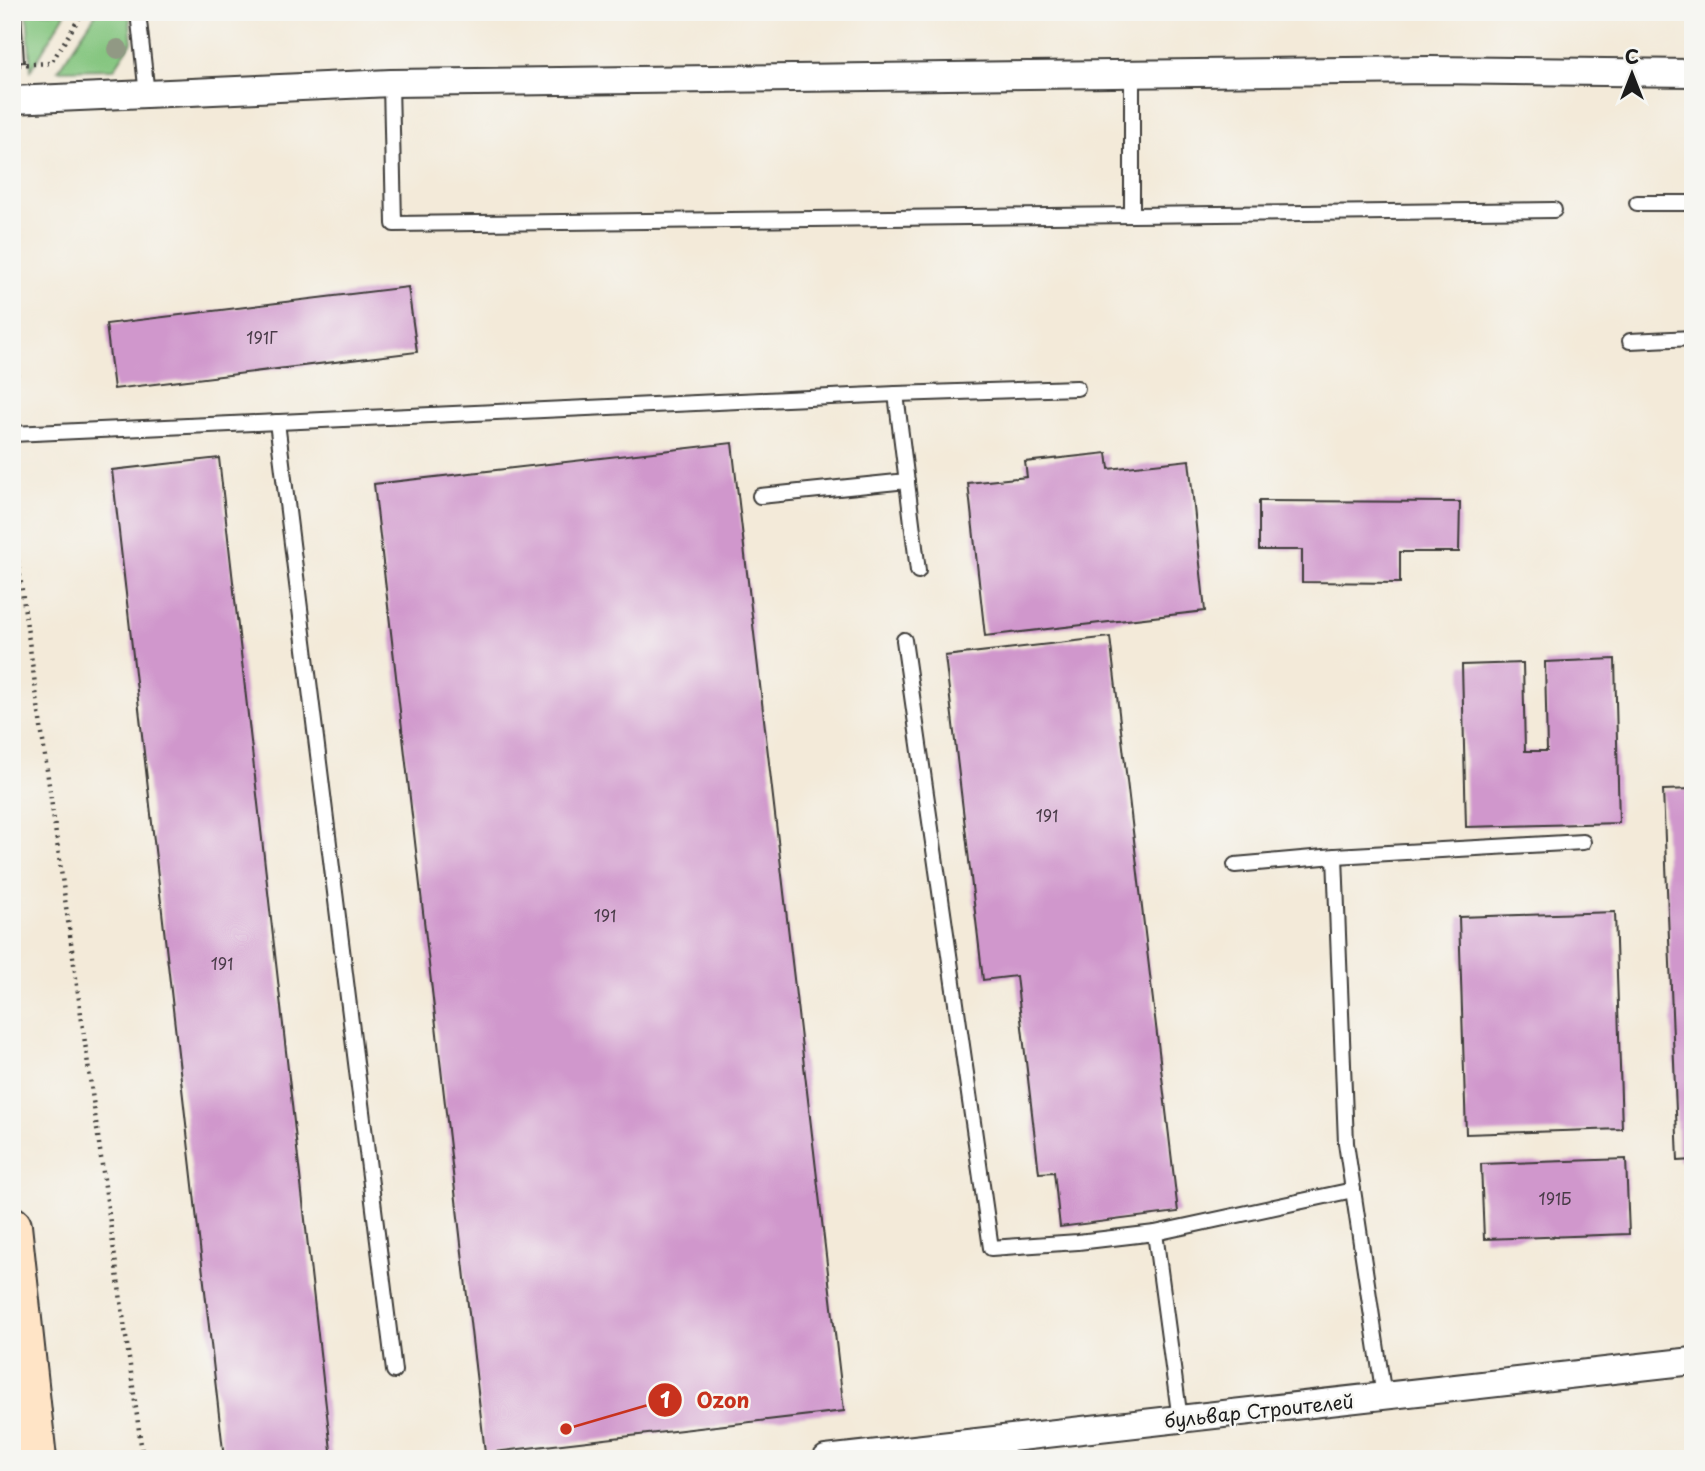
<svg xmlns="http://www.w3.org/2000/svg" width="1705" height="1471" font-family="'Playpen Sans',sans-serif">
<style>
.green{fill:#83c57e;stroke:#50704d;stroke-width:2}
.building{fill:#d097cc}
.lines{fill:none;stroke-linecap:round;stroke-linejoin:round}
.service-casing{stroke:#3c3b38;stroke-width:18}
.minor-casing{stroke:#3c3b38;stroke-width:30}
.secondary-casing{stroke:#3c3b38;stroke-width:42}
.path{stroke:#3c3b38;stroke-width:4.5;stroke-dasharray:2 5;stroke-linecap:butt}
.service{stroke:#fff;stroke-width:14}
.minor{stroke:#fff;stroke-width:26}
.secondary{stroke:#ffe4c6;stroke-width:38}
.tree{fill:#919984}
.labels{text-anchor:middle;stroke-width:5;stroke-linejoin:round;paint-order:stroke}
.number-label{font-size:16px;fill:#493b48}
.street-label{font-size:19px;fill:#1c1c1c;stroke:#f6f6f2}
.leader{fill:none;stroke:#c8321e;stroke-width:2.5}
.callout-dot{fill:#c8321e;stroke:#f6f6f2;stroke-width:2.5}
.mark-label{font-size:21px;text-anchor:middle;font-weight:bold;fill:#fff}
.callout-label{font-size:21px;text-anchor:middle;font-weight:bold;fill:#c8321e;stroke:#f6f6f2;stroke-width:5;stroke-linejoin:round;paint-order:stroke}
</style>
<rect width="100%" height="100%" fill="#f6f6f2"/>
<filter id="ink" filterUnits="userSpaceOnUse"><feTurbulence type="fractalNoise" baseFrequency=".0143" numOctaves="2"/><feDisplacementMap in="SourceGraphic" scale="14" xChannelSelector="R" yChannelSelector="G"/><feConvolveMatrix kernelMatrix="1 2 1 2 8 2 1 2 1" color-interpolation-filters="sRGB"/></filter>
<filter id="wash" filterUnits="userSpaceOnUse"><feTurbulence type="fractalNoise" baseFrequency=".00686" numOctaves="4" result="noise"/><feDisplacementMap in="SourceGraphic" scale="28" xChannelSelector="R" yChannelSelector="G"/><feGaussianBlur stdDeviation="1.57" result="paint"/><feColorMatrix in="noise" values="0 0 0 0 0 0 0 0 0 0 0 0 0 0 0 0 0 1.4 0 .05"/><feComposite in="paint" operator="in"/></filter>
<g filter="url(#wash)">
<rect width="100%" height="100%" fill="#f3ead9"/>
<g class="green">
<polygon points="27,12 66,12 31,70"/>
<polygon points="97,12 129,12 132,42 114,69 58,70"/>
</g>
<g id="blocks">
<g class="building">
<polygon points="12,12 21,12 24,62 12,63"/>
<polygon points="408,287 417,352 114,389 106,324"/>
<polygon points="732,443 844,1411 485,1453 374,484"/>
<polygon points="1107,453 1109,469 1189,460 1205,611 985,636 968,483 1027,477 1025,462"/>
<polygon points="219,458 332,1459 224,1459 112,470"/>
<polygon points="1259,501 1460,502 1459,552 1400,552 1400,583 1302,582 1302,550 1259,550"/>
<polygon points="1110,637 1178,1212 1060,1227 1054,1172 1039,1173 1016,976 983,980 945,656"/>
<polygon points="1615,659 1619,823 1466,827 1462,665 1523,663 1525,751 1547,751 1545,662"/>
<polygon points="1693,789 1693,1160 1678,1161 1663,790"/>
<polygon points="1615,912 1622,1129 1466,1134 1459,917"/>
<polygon points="1626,1159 1629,1234 1484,1239 1481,1164"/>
<polygon points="1687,1250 1693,1250 1693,1291 1691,1291"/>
</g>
</g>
</g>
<g filter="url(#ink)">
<use href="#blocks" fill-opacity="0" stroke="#3c3b38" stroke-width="2"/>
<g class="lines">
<defs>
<g id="service">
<polyline points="138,12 147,95"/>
<polyline points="1132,74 1132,215"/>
<polyline points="391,83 394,224 1554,210"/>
<polyline points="1637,203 1693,203"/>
<polyline points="1630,341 1693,338"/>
<polyline points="896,394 918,571"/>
<polyline points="277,422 394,1371"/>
<polyline points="12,434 896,394 1077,388"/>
<polyline points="760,496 907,481"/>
<polyline points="904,640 991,1248 1078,1242 1155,1233 1180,1420"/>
<polyline points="1335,856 1583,842"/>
<polyline points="1235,865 1335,856 1346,1143 1384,1397"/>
<polyline points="1155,1233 1353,1190"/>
</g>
<g id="minor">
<polyline points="12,100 391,83 1431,70 1693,73"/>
<polyline points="826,1459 1693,1361"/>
</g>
<polyline id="secondary" points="12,1226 37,1459"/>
</defs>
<use href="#service" class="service-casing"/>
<use href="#minor" class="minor-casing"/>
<use href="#secondary" class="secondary-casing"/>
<g class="path">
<polyline points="12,65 51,63 83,12"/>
<polyline points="12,339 17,368 16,411"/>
<polyline points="12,515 14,458"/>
<polyline points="12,519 143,1459"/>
</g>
<use href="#service" class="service"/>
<use href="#minor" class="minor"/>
<use href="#secondary" class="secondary"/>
</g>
<circle class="tree" cx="118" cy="49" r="10"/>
</g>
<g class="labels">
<g class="number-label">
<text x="262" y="344">191Г</text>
<text x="1047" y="822">191</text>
<text x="605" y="922">191</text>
<text x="222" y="970">191</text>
<text x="1555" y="1205">191Б</text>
</g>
<g class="street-label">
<text transform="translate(1259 1411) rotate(-6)" y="7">бульвар Строителей</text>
</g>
</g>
<path class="leader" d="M566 1429L665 1400"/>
<g class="callout-dot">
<circle cx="566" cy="1429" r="7"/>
<circle cx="665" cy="1400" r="18"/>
</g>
<g class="mark-label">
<text x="665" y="1408">1</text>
</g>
<g class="callout-label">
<text x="723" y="1408">Ozon</text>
</g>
<rect width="1705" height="1471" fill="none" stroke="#f6f6f2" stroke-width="42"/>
<g transform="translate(1632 74)" stroke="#f6f6f2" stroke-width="5" paint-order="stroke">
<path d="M0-5L12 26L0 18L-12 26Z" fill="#1c1c1c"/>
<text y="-10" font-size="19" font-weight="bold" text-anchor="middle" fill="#1c1c1c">С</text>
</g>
</svg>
